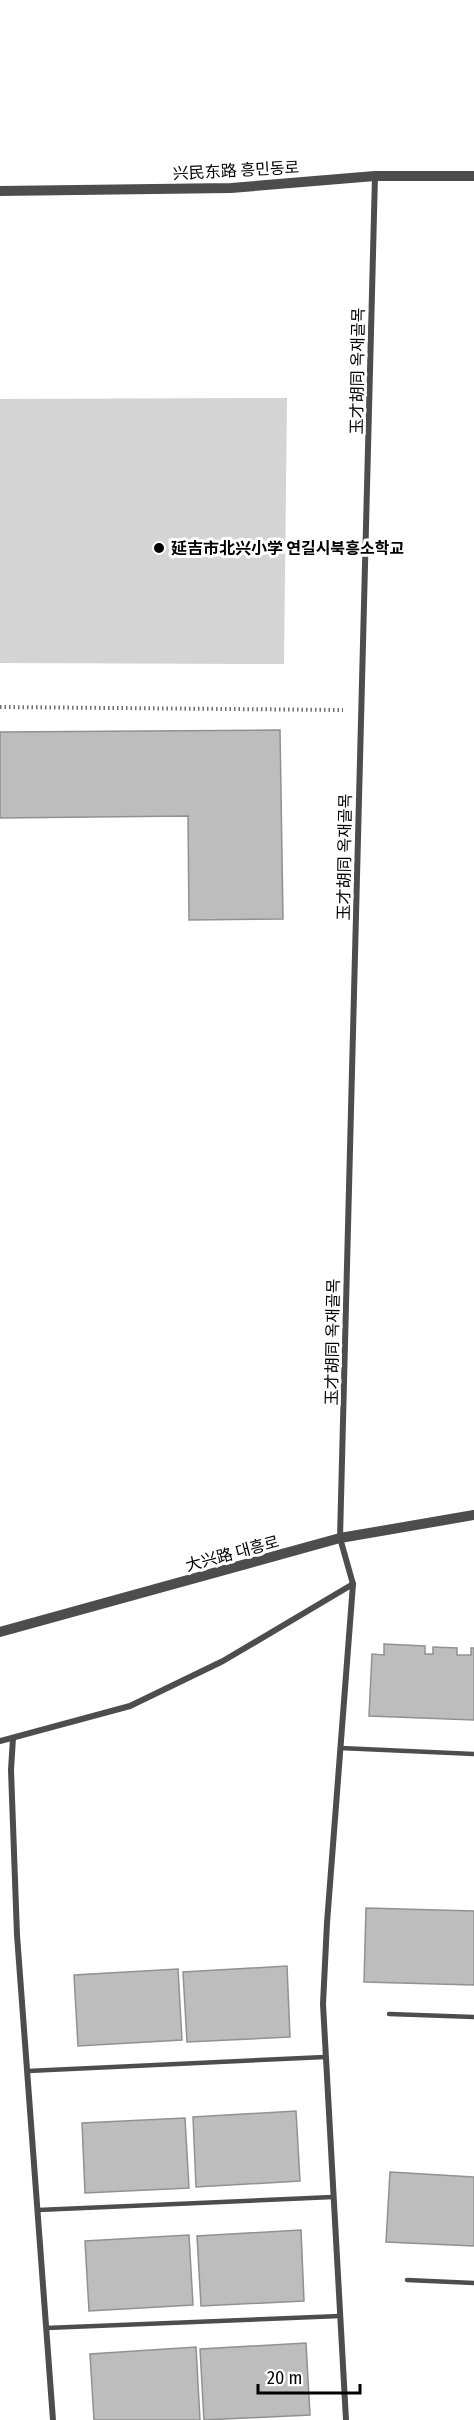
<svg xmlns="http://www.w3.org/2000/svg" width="474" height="2420" font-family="'Fira Sans Condensed','Noto Sans SC','Noto Sans KR',sans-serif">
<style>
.green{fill:#d4d4d4}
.building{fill:#bdbdbd;stroke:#919191;stroke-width:1.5}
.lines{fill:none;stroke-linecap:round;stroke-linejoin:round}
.path{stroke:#6f6f6f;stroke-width:4;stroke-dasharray:1.5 3;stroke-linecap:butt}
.service{stroke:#4d4d4d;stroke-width:4.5}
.minor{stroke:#4d4d4d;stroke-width:6}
.tertiary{stroke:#4d4d4d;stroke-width:10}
.poi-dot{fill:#000;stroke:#fff;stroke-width:2}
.labels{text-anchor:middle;stroke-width:6;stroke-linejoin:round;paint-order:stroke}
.street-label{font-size:16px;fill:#000;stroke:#fff}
.poi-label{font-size:16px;font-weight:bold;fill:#000;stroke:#fff;text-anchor:start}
</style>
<rect width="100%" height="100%" fill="#fff"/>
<polygon class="green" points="287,398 284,664 0,663 0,399"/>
<g class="building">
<polygon points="280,730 283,919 189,920 188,816 0,818 0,732"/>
<polygon points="384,1644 425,1646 425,1654 433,1654 433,1647 457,1648 457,1655 471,1655 471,1648 474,1648 474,1720 369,1716 372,1654 384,1655"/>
<polygon points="366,1908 474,1911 474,1985 364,1982"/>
<polygon points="287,1966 290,2037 187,2042 183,1972"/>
<polygon points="178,1969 182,2040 78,2046 74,1975"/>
<polygon points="296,2111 300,2181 196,2187 193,2117"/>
<polygon points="185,2118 189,2188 85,2193 82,2123"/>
<polygon points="390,2172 474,2177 474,2246 386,2242"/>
<polygon points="301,2230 304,2301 201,2306 197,2236"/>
<polygon points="189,2235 193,2305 89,2311 85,2241"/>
<polygon points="306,2343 310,2415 204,2420 200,2349"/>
<polygon points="196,2347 200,2420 94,2420 90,2354"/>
</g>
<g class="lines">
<polyline class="path" points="0,707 343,710"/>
<g class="service">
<polyline points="340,1748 474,1754"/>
<polyline points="389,2014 474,2017"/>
<polyline points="28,2071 325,2057"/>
<polyline points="38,2210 333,2197"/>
<polyline points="407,2280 474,2283"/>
<polyline points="46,2328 340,2316"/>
</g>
<g class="minor">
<polyline points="13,1738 11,1770 17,1935 53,2420"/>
<polyline points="0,1741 130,1706 223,1661 353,1584"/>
<polyline points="346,2420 323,2004 327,1923 353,1584 340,1538 375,176"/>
</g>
<g class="tertiary">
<polyline points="0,191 231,188 375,176 474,176"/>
<polyline points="0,1632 340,1538 474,1515"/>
</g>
</g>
<circle class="poi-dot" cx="159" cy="548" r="6"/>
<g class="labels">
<g class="street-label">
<text transform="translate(236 170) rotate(-3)" y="6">兴民东路 흥민동로</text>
<text transform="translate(357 371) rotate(-89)" y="6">玉才胡同 옥재골목</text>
<text transform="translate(344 857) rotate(-89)" y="6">玉才胡同 옥재골목</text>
<text transform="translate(332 1342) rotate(-89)" y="6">玉才胡同 옥재골목</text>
<text transform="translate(232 1553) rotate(-15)" y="6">大兴路 대흥로</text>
</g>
<g class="poi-label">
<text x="171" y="554">延吉市北兴小学 연길시북흥소학교</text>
</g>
</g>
<path d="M258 2384v9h102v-9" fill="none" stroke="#000000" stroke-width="3"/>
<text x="267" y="2384" font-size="18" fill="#000000" stroke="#ffffff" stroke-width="4.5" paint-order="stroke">20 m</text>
</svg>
